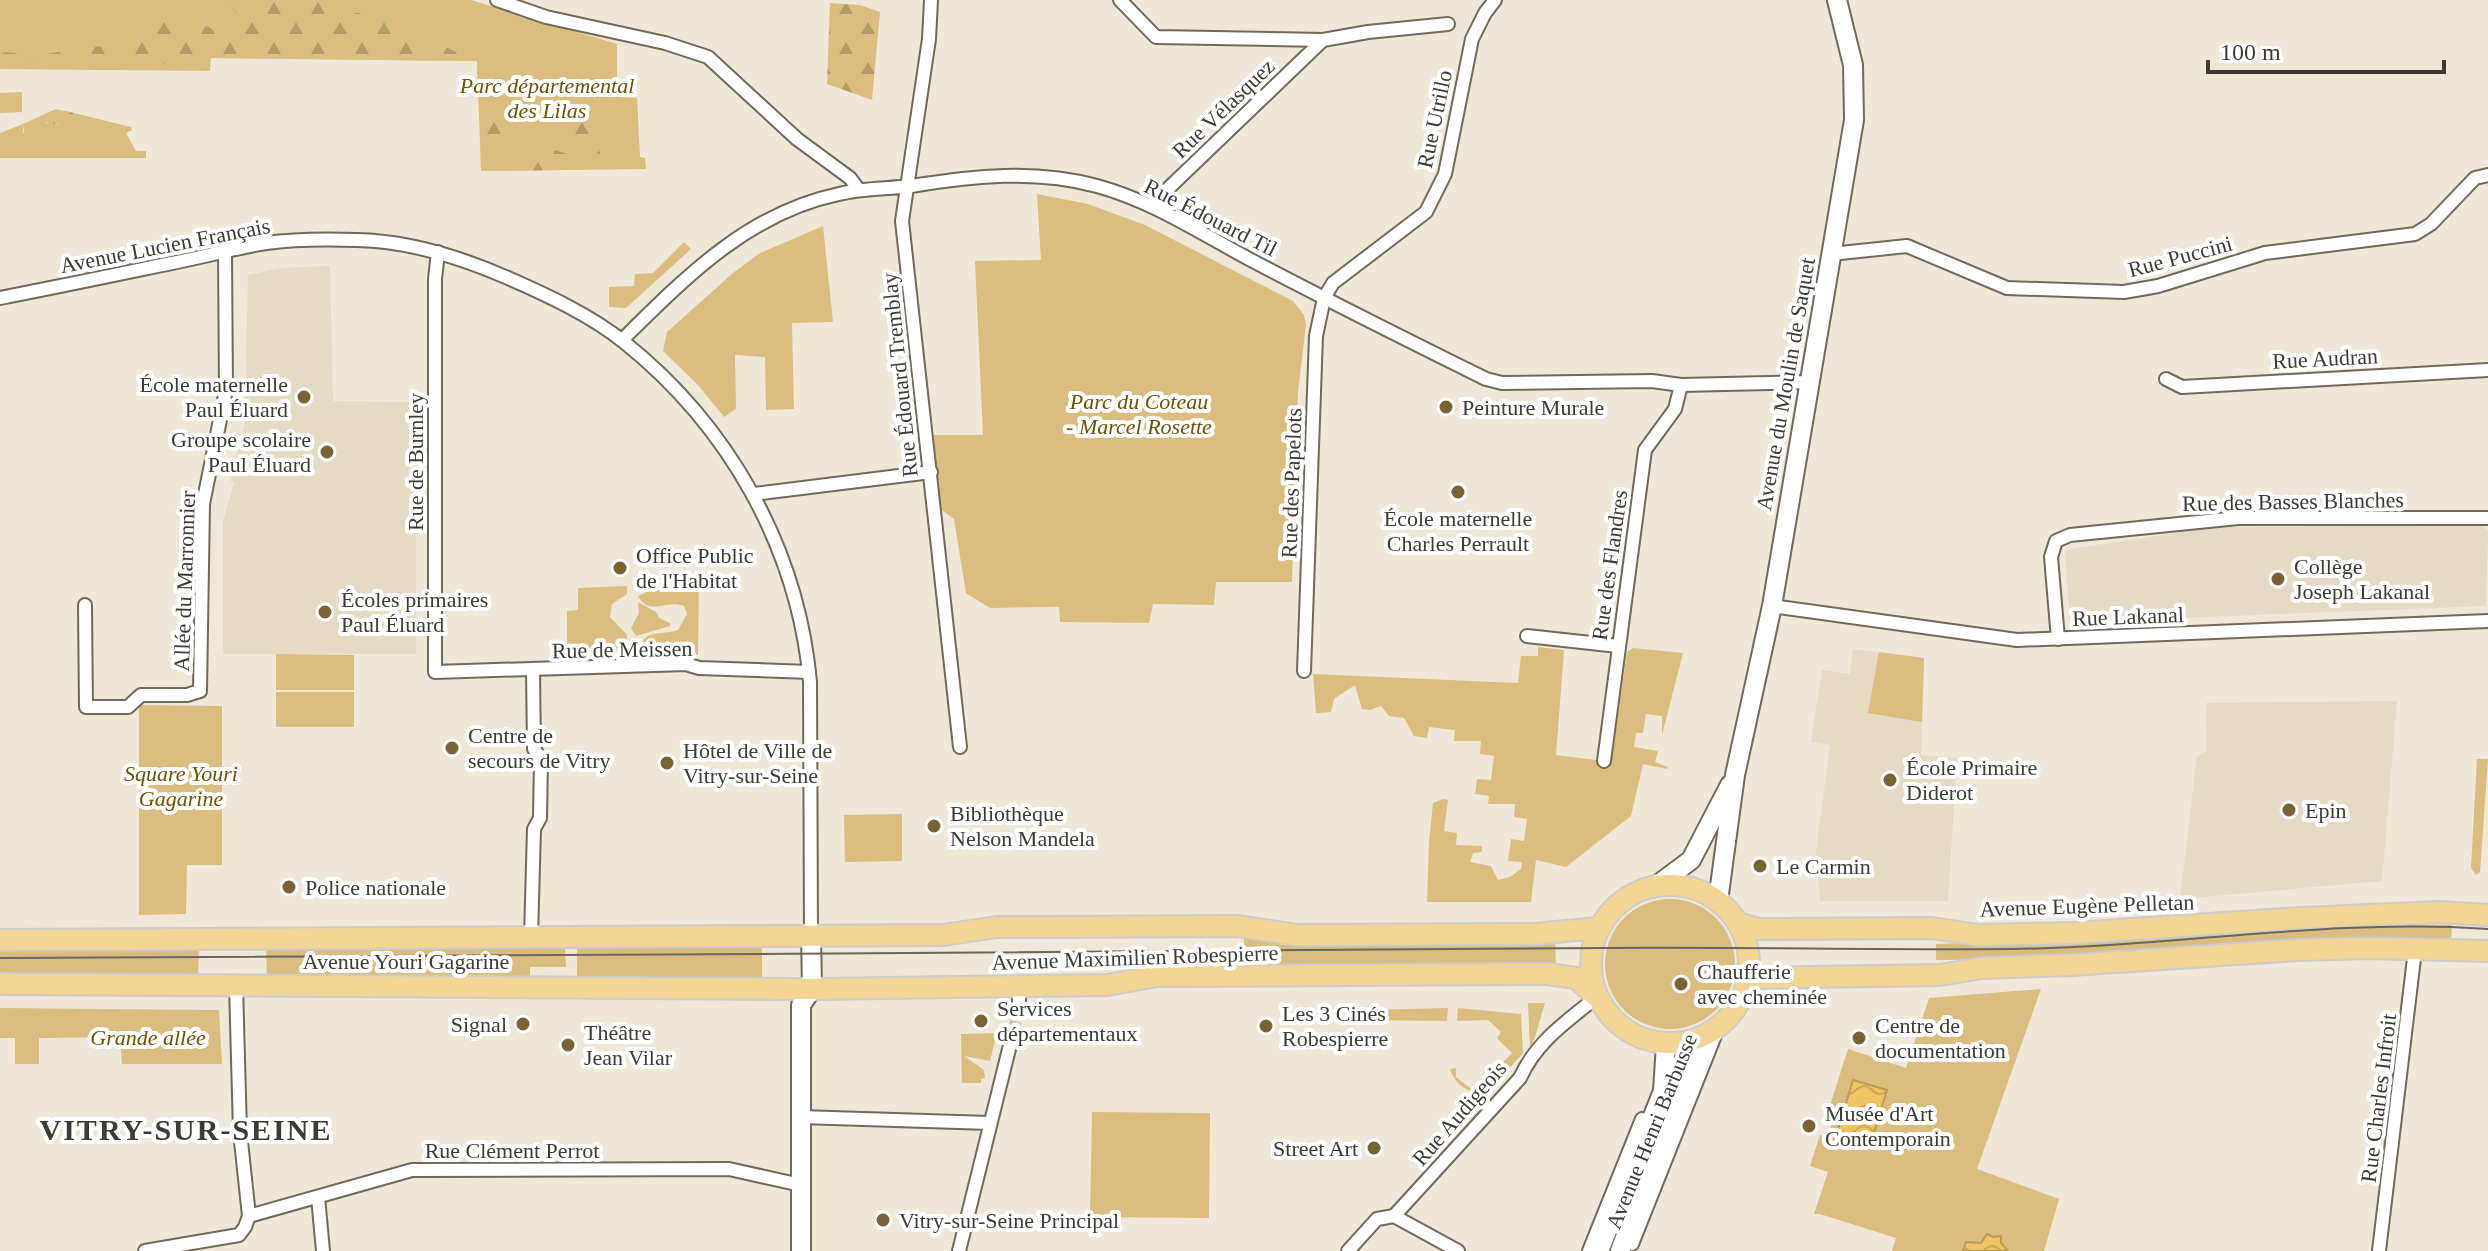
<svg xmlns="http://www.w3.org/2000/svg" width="2488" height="1251" font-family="'Times New Roman',serif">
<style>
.built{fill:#e5dac3}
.green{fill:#dbbd80}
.forest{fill:url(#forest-firs)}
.water{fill:url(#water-waves);stroke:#bb9a55;stroke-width:2}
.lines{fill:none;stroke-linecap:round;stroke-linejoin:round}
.street-tunnel{stroke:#ccc5b7;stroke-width:12;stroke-dasharray:12 6;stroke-linecap:butt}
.street-casing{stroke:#716a5c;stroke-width:16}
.secondary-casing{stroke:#716a5c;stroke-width:22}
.primary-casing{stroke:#cdccca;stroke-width:24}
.street{stroke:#fff;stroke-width:12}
.secondary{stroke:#fff;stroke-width:18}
.primary{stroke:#f2d595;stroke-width:20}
.tram{stroke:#6a665d;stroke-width:2}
.poi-dot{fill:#7a6333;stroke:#fff;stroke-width:3}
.labels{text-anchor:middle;stroke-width:8;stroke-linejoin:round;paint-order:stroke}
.park-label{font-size:22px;font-style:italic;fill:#6f5202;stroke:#fff}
.street-label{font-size:22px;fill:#3e3b35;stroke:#fff}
.poi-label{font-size:22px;fill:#3e3b35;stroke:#fff;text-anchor:start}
.district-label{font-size:30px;font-weight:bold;letter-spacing:2px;fill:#3e3b35;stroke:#fff}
</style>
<defs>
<pattern id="forest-firs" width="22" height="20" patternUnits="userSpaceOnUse" patternTransform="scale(2)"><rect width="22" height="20" fill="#dbbd80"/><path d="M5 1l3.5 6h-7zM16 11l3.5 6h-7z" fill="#b39b6a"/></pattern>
<pattern id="water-waves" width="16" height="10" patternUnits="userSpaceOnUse" patternTransform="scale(2)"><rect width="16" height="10" fill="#f0c363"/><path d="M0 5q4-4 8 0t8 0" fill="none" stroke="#cfa857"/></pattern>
</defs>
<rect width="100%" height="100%" fill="#efe7d7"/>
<g class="built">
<polygon points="330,266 333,401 416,402 416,654 223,654 223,522 234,482 230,481 245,423 248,275 282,268"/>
<polygon points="2481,526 2488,530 2486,606 2075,622 2070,619 2065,555 2069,549 2217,527"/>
<polygon points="1853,649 1924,658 1921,755 1957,758 1948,901 1820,901 1816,852 1830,745 1811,742 1822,670 1850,674"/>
<polygon points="2397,701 2382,881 2180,899 2197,756 2207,751 2206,703"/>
</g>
<g class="green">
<polygon points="0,0 471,0 617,44 617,97 637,98 640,157 645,158 646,169 481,171 477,61 211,58 210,71 0,69"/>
<polygon points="22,92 22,112 0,113 0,93"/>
<path d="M74,113L131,127L132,130L126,133L136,151H146V158H0V133L23,124V133H39L37,128C42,121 50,123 58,124Z"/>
<polygon points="1037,194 1088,204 1145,225 1293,301 1304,315 1306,324 1298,392 1292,582 1216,582 1214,605 1153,604 1149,623 1060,622 1059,607 990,608 966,593 954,519 939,508 934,435 983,435 975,261 1041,260"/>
<polygon points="823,226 833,322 792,323 794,409 766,410 765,357 735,355 736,409 724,417 698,385 663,351 667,332 733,273 760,253"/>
<polygon points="684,242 691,249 626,308 609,307 609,287 634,286 635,274 653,273"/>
<path d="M645,577L699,578L698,655H644L641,652C640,628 662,636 678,630L687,614L684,606C665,599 650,617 638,596L645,593Z"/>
<polygon points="627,586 627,594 612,604 610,617 627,635 626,648 612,654 567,654 567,611 578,610 578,588"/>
<polygon points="638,602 656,612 659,618 670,623 670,626 636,636 631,628 639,613"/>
<polygon points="1538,647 1564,650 1556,755 1611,762 1627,652 1633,648 1683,653 1662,735 1662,716 1646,714 1643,733 1636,733 1634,747 1658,751 1655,762 1668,767 1667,769 1643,764 1631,816 1566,867 1536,860 1531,902 1427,902 1429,842 1433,803 1443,799 1448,800 1444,831 1457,833 1456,845 1482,846 1482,852 1473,853 1470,862 1491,866 1498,880 1510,877 1521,869 1522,862 1508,861 1511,839 1524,841 1527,819 1514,817 1515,804 1488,804 1489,796 1475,794 1477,779 1491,780 1494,756 1480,754 1481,741 1454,741 1455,730 1429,727 1427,738 1414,736 1404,718 1389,716 1381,706 1370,710 1362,709 1355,685 1334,699 1331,712 1316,713 1313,674 1518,683 1521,656 1538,656"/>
<polygon points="1879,652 1924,658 1922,722 1868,713"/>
<polygon points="276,654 354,655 354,690 276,690"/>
<rect x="276" y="692" width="78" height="35"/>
<polygon points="139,705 222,706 222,865 187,865 186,914 139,915"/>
<polygon points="2477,759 2488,759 2480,872 2476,875 2471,868"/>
<polygon points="902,814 902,861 845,862 844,815"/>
<circle cx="1670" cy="964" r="65"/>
<polygon points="2369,923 2452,925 2451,940 2365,940 2036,959 1936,960 1936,944 2085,939"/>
<polygon points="1244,933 1555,939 1556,969 1244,968"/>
<polygon points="762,944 762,979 577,978 577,945"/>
<polygon points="565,945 566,967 530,967 530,979 267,978 266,947"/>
<polygon points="199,947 198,978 0,978 0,948"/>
<polygon points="2041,989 1977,1169 2059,1199 2044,1251 1892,1251 1896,1238 1820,1214 1814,1214 1828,1172 1810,1166 1820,1135 1827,1137 1834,1118 1827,1115 1848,1049 1906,1068 1929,998"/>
<polygon points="1528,1003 1545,1003 1534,1040 1530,1046"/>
<polygon points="0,1008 219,1010 222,1064 122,1064 120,1037 39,1038 39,1064 15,1064 15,1038 0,1038"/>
<polygon points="1448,1008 1447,1021 1359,1020 1360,1010"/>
<path d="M1458,1008L1521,1014L1523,1053L1485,1095C1468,1093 1455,1085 1450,1069L1456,1068V1077L1470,1088H1478L1512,1053L1497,1038L1501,1032L1488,1020L1457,1021Z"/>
<polygon points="997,1033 990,1061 964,1056 984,1070 985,1078 981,1079 981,1083 962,1083 961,1034"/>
<polygon points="1092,1112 1210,1113 1209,1218 1090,1217"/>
</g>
<g class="forest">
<path d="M204,0L321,2L327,14C339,16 347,10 358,13C377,17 458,49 470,61L211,58L199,64L59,62L0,65V52L39,55L115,44L131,47L140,30L155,20L179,15L187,21L209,27L224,36L238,17L230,2L217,9Z"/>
<polygon points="830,3 860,5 880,12 872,100 827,84"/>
<path d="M477,61C490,62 495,69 506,73C524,79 562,90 573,106L567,116L556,122L549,120L543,114L530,118L526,123L507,122L504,127L505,141L497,153L491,154L481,148Z"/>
<path d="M56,109L74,113C66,120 57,128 47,122L37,128L39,133L36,139L25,137L23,124Z"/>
<path d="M569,121L585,123C593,138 611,156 591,170L584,166L578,144L560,135L561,129Z"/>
<polygon points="554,150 567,154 569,160 566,170 499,171 498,165 511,158 538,156"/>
</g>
<g class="water">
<polygon points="1853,1080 1887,1090 1869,1149 1835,1139"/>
<polygon points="1987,1234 1993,1237 2001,1236 2001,1243 2008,1251 1963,1251 1966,1242 1981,1243"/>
</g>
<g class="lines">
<polyline class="street-tunnel" points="1013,1033 1019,1009"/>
<defs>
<g id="street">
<polyline points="497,0 546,17 665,43 708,57 797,139 850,178 859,190"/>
<polyline points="931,0 929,39 902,221 960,747"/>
<polyline points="1120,0 1156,37 1323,40 1368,32 1448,24"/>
<polyline points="1151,205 1323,40"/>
<polyline points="438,252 435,279 435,672 686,664 699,668 809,672"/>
<polyline points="1831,254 1907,246 2007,288 2124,292 2158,286 2265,253 2415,234 2431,224 2475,178 2488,175"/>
<path d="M0,298C57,287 114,275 172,263C203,257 235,248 266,243C295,239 328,239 357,240C410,241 460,257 508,278C547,295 590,315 624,342C729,426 798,548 810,682L811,934"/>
<path d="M622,340C686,277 748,213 839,194C863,188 887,189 911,186C973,176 1035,169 1097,186C1152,201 1199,232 1249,259C1327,300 1407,340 1486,379L1502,383L1652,381L1681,385L1809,382"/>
<polyline points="2166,379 2182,387 2488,370"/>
<polyline points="754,494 931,472"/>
<polyline points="85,605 86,707 128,707 141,695 187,695 200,691 203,504 226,390 225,253"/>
<polyline points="1772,606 2017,640 2488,621"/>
<polyline points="1527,636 1618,646"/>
<polyline points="2058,639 2051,557 2056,541 2070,535 2238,518 2488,518"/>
<polyline points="1304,671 1316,336 1324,298 1333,283 1426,212 1445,174 1472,39 1485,13 1495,0"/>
<polyline points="1604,761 1645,450 1675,409 1681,385"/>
<polyline points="531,937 534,829 540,818 541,759 534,749 533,670"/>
<polyline points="236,985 240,1132 249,1216"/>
<polyline points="1019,995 1019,1009"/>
<polyline points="800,1117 990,1123"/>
<polyline points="318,1197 323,1251"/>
<polyline points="1394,1216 1458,1251"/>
<polyline points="1632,1244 1718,1028"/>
<polyline points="145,1251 239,1235 245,1227 249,1216 412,1170 729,1169 801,1185"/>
<polyline points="959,1251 1013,1033"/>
<path d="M1348,1251L1377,1219L1394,1216L1520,1078C1536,1042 1567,1021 1597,997"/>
<polyline points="1589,1251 1642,1119"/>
<polyline points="2379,1251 2415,950"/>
</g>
<g id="secondary">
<polyline points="1656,886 1691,860 1730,785"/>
<polyline points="1718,901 1735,775 1772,606 1854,120 1853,65 1837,0"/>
<polyline points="801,1251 801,1005 812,989 811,934"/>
<polyline points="1599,1251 1663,1091 1666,1044"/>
<polyline points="1620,1251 1700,1038"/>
</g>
<g id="primary">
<circle cx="1670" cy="964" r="79"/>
<polyline points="1738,923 1759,929 1932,928 1979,935 2073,933 2301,918 2439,912 2488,915"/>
<polyline points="0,940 943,935 997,927 1052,927 1238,926 1297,935 1534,934 1599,928"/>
<polyline points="1748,978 1940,975 1982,968 2072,965 2297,950 2368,948 2488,951"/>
<polyline points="0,984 812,989 1107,985 1157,976 1548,974 1576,978 1597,997"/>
</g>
</defs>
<use href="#street" class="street-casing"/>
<use href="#secondary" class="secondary-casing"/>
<use href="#primary" class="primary-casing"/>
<use href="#street" class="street"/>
<use href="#secondary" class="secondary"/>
<use href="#primary" class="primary"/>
<path class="tram" d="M0,958C534,955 1067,953 1601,948C1738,947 1876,950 2014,949C2172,947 2329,918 2488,929"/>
</g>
<g class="poi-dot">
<circle cx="304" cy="397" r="8"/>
<circle cx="1446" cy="407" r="8"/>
<circle cx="327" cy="452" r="8"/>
<circle cx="1458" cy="492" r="8"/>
<circle cx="620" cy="568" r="8"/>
<circle cx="2278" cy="579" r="8"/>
<circle cx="325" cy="612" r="8"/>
<circle cx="452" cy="748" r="8"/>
<circle cx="667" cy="763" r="8"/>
<circle cx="1890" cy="780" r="8"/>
<circle cx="2289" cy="810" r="8"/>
<circle cx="934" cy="826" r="8"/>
<circle cx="1760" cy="866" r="8"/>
<circle cx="289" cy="887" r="8"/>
<circle cx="1681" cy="984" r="8"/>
<circle cx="981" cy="1021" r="8"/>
<circle cx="523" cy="1024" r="8"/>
<circle cx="1266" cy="1026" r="8"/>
<circle cx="1859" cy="1038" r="8"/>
<circle cx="568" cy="1045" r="8"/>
<circle cx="1809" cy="1126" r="8"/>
<circle cx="1374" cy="1148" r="8"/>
<circle cx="883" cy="1220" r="8"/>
</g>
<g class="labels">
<g class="park-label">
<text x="547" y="93">Parc départemental<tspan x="547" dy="25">des Lilas</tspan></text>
<text x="1139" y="409">Parc du Coteau<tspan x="1139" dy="25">- Marcel Rosette</tspan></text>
<text x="181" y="781">Square Youri<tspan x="181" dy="25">Gagarine</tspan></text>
<text x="148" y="1045">Grande allée</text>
</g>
<g class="street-label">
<text transform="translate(1223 108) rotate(-44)" y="8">Rue Vélasquez</text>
<text transform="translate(1434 119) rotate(-78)" y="8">Rue Utrillo</text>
<text transform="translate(1211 217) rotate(27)" y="8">Rue Édouard Til</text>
<text transform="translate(165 245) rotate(-11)" y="8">Avenue Lucien Français</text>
<text transform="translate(2180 256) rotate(-15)" y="8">Rue Puccini</text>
<text transform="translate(2325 358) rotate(-3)" y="8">Rue Audran</text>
<text transform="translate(899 375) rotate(-96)" y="8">Rue Édouard Tremblay</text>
<text transform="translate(1785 384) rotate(-80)" y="8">Avenue du Moulin de Saquet</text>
<text transform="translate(415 462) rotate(-90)" y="8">Rue de Burnley</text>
<text transform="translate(1291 483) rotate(-88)" y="8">Rue des Papelots</text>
<text transform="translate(2293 501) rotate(-1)" y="8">Rue des Basses Blanches</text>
<text transform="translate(1609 565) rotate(-82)" y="8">Rue des Flandres</text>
<text transform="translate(184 581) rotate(-88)" y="8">Allée du Marronnier</text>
<text transform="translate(2128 616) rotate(-2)" y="8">Rue Lakanal</text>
<text transform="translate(622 649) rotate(-1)" y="8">Rue de Meissen</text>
<text transform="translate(2087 905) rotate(-2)" y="8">Avenue Eugène Pelletan</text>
<text transform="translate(1135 957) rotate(-2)" y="8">Avenue Maximilien Robespierre</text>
<text x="406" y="969">Avenue Youri Gagarine</text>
<text transform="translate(2378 1098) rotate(-83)" y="8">Rue Charles Infroit</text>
<text transform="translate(1459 1113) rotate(-49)" y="8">Rue Audigeois</text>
<text transform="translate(1651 1131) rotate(-68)" y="8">Avenue Henri Barbusse</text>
<text x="512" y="1158">Rue Clément Perrot</text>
</g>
<g class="poi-label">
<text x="288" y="392" text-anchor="end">École maternelle<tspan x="288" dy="25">Paul Éluard</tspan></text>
<text x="1462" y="415">Peinture Murale</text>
<text x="311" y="447" text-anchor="end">Groupe scolaire<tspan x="311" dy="25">Paul Éluard</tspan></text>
<text x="1458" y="526" text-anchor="middle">École maternelle<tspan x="1458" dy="25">Charles Perrault</tspan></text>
<text x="636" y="563">Office Public<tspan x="636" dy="25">de l'Habitat</tspan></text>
<text x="2294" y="574">Collège<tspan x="2294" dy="25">Joseph Lakanal</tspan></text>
<text x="341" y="607">Écoles primaires<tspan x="341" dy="25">Paul Éluard</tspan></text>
<text x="468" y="743">Centre de<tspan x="468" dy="25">secours de Vitry</tspan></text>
<text x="683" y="758">Hôtel de Ville de<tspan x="683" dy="25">Vitry-sur-Seine</tspan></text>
<text x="1906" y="775">École Primaire<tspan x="1906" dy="25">Diderot</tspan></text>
<text x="2305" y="818">Epin</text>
<text x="950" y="821">Bibliothèque<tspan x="950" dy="25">Nelson Mandela</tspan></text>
<text x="1776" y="874">Le Carmin</text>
<text x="305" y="895">Police nationale</text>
<text x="1697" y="979">Chaufferie<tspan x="1697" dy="25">avec cheminée</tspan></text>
<text x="997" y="1016">Services<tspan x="997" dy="25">départementaux</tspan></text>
<text x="1282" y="1021">Les 3 Cinés<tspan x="1282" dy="25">Robespierre</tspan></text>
<text x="507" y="1032" text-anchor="end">Signal</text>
<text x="1875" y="1033">Centre de<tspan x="1875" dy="25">documentation</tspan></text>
<text x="584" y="1040">Théâtre<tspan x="584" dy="25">Jean Vilar</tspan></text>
<text x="1825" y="1121">Musée d'Art<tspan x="1825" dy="25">Contemporain</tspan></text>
<text x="1358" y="1156" text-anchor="end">Street Art</text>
<text x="899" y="1228">Vitry-sur-Seine Principal</text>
</g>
<g class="district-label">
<text x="186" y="1140">VITRY-SUR-SEINE</text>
</g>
</g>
<path d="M2208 60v12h236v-12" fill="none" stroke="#3e3b35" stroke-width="4"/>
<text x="2220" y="60" font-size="24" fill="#3e3b35" stroke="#ffffff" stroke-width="6" paint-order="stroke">100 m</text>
</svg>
